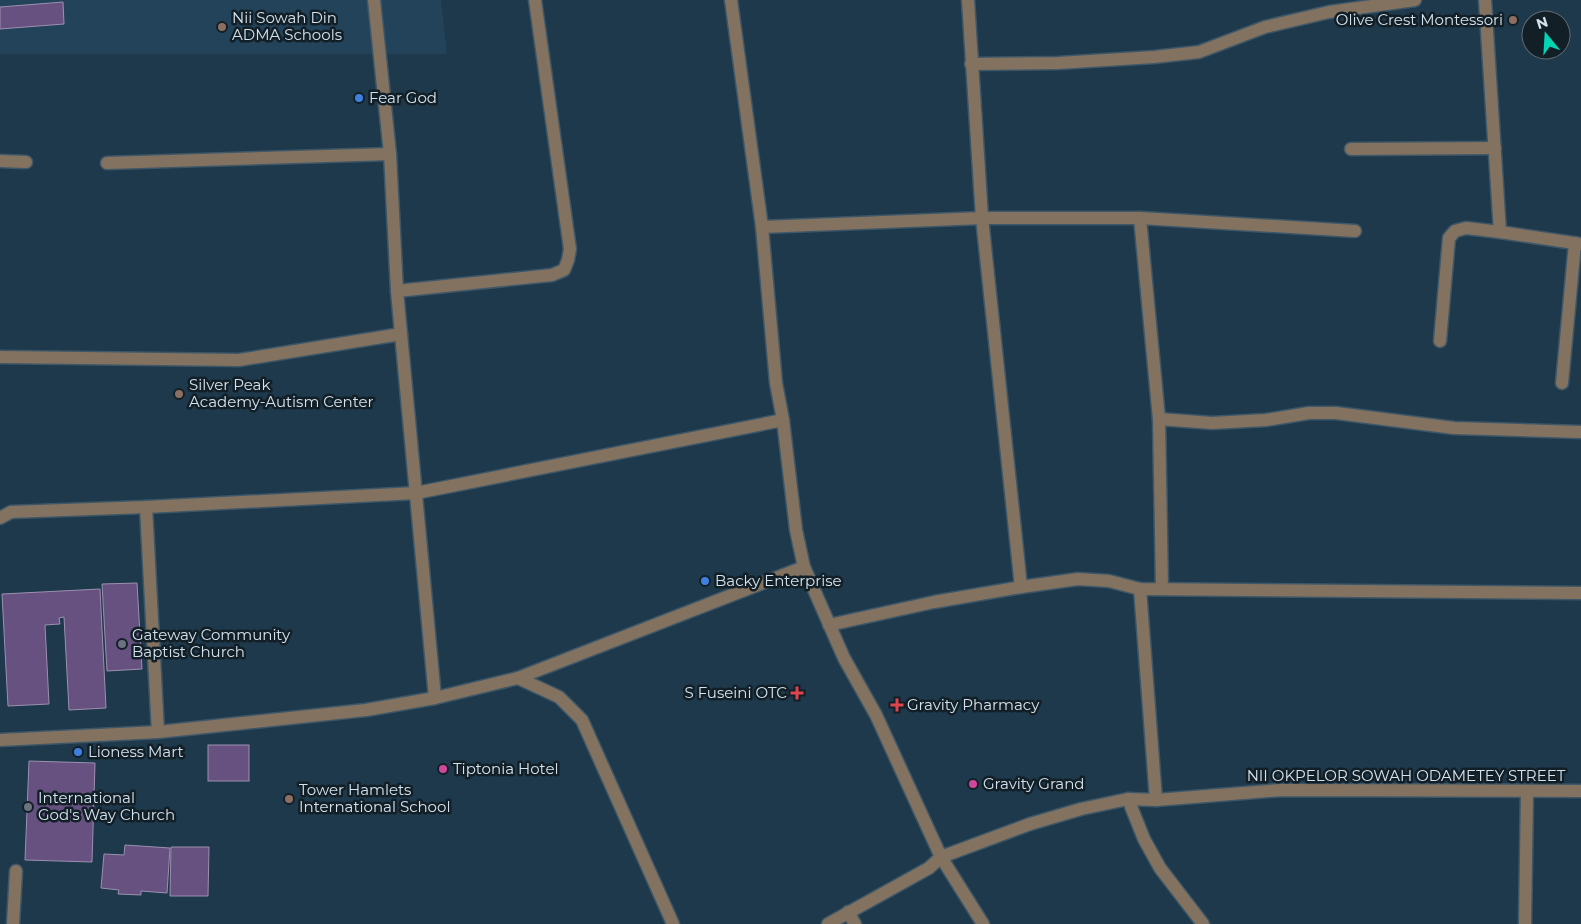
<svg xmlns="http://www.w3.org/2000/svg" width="1581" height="924" font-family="Montserrat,sans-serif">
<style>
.built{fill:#23435a}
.building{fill:#665181;stroke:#9c90af}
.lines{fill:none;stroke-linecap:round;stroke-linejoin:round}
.minor-casing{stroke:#3e5768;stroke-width:15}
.minor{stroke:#83725f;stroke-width:12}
.education-dot{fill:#8d6e63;stroke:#131f27;stroke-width:2}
.shop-dot{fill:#3f7fe0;stroke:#131f27;stroke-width:2}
.worship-dot{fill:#6b7280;stroke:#131f27;stroke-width:2}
.health-dot{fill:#e0444e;stroke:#131f27;stroke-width:2}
.hotel-dot{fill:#d1479c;stroke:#131f27;stroke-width:2}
.labels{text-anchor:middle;stroke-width:5;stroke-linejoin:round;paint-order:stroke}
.poi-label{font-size:15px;fill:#d2e2ee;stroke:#131f27;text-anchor:start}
.street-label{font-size:15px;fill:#d2e2ee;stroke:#131f27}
</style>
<rect width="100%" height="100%" fill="#1e394b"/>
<polygon class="built" points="0,0 441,0 447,54 0,54"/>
<g class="building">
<polygon points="63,2 64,24 0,29 0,7"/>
<polygon points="137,583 142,669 107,671 102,584"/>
<polygon points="100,589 106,708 69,710 64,617 59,618 60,624 45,625 49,704 8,706 2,594"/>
<rect x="208" y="745" width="41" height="36"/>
<polygon points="29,761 95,763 92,862 25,860"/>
<polygon points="125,845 170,848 167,893 141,891 141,895 118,894 119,890 101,888 104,854 124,855"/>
<polygon points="171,847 209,847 208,896 170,896"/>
</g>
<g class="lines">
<defs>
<g id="minor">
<polyline points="374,0 390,154 397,291 435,698"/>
<polyline points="731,0 762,227 776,383 783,420 796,530 804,567 844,658 876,715 941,857 983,924"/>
<polyline points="968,0 982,218 1021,587"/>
<polyline points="1485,0 1500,232"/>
<polyline points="971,64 1058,63 1154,57 1199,52 1265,27 1329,12 1415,0"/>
<polyline points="1351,149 1495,148"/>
<polyline points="0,161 26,162"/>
<polyline points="107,163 390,154"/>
<polyline points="1140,218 1159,419 1162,589"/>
<polyline points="762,227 982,218 1140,218 1355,231"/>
<polyline points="397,291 552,275 564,270 568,260 570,249 535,0"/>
<polyline points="1440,341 1449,238 1455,231 1466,228 1500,232 1581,244"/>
<polyline points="0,357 239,360 401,334"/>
<polyline points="1562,383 1575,243"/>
<polyline points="1159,419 1212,423 1266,420 1309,413 1336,413 1454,428 1581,432"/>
<polyline points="146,507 158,732"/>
<polyline points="0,518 11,512 146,507 416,493 783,420"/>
<polyline points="1140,589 1156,800"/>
<polyline points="829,625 934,602 1021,587 1078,579 1109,581 1140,589 1581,593"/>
<polyline points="518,678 559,697 582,720 673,924"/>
<polyline points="0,740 158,732 366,710 435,698 518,678 804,567"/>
<polyline points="1128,799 1144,839 1160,868 1203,924"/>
<polyline points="848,912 855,924"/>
<polyline points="13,924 16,871"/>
<polyline points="828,924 929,868 941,857 1030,824 1081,809 1128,799 1156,800 1281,790 1581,791"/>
<polyline points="1525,924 1527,791"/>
</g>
</defs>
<use href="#minor" class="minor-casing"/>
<use href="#minor" class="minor"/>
</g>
<g class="education-dot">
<circle cx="1513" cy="20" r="5"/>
<circle cx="222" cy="27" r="5"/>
<circle cx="179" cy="394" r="5"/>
<circle cx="289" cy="799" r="5"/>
</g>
<g class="shop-dot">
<circle cx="359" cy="98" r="5"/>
<circle cx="705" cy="581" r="5"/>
<circle cx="78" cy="752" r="5"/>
</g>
<g class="worship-dot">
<circle cx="122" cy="644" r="5"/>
<circle cx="28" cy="807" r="5"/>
</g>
<g class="health-dot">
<path d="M794.5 685.5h5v5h5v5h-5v5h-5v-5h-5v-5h5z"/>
<path d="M894.5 697.5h5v5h5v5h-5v5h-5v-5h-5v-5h5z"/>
</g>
<g class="hotel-dot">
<circle cx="443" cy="769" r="5"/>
<circle cx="973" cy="784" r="5"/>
</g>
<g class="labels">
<g class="poi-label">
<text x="232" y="23">Nii Sowah Din<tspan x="232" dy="17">ADMA Schools</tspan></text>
<text x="1503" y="25" text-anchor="end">Olive Crest Montessori</text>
<text x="369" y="103">Fear God</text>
<text x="189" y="390">Silver Peak<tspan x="189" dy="17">Academy-Autism Center</tspan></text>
<text x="715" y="586">Backy Enterprise</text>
<text x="132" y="640">Gateway Community<tspan x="132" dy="17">Baptist Church</tspan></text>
<text x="787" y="698" text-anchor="end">S Fuseini OTC</text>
<text x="907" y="710">Gravity Pharmacy</text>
<text x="88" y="757">Lioness Mart</text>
<text x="453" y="774">Tiptonia Hotel</text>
<text x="983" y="789">Gravity Grand</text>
<text x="299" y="795">Tower Hamlets<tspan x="299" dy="17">International School</tspan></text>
<text x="38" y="803">International<tspan x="38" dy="17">God's Way Church</tspan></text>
</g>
<g class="street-label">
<text x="1406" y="781">NII OKPELOR SOWAH ODAMETEY STREET</text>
</g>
</g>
<g transform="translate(1546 35) rotate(342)"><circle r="24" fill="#131f27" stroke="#5f6d77"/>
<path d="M0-4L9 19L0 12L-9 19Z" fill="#01d5b6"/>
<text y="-8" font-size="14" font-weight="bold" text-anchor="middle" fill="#d2e2ee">N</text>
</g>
</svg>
